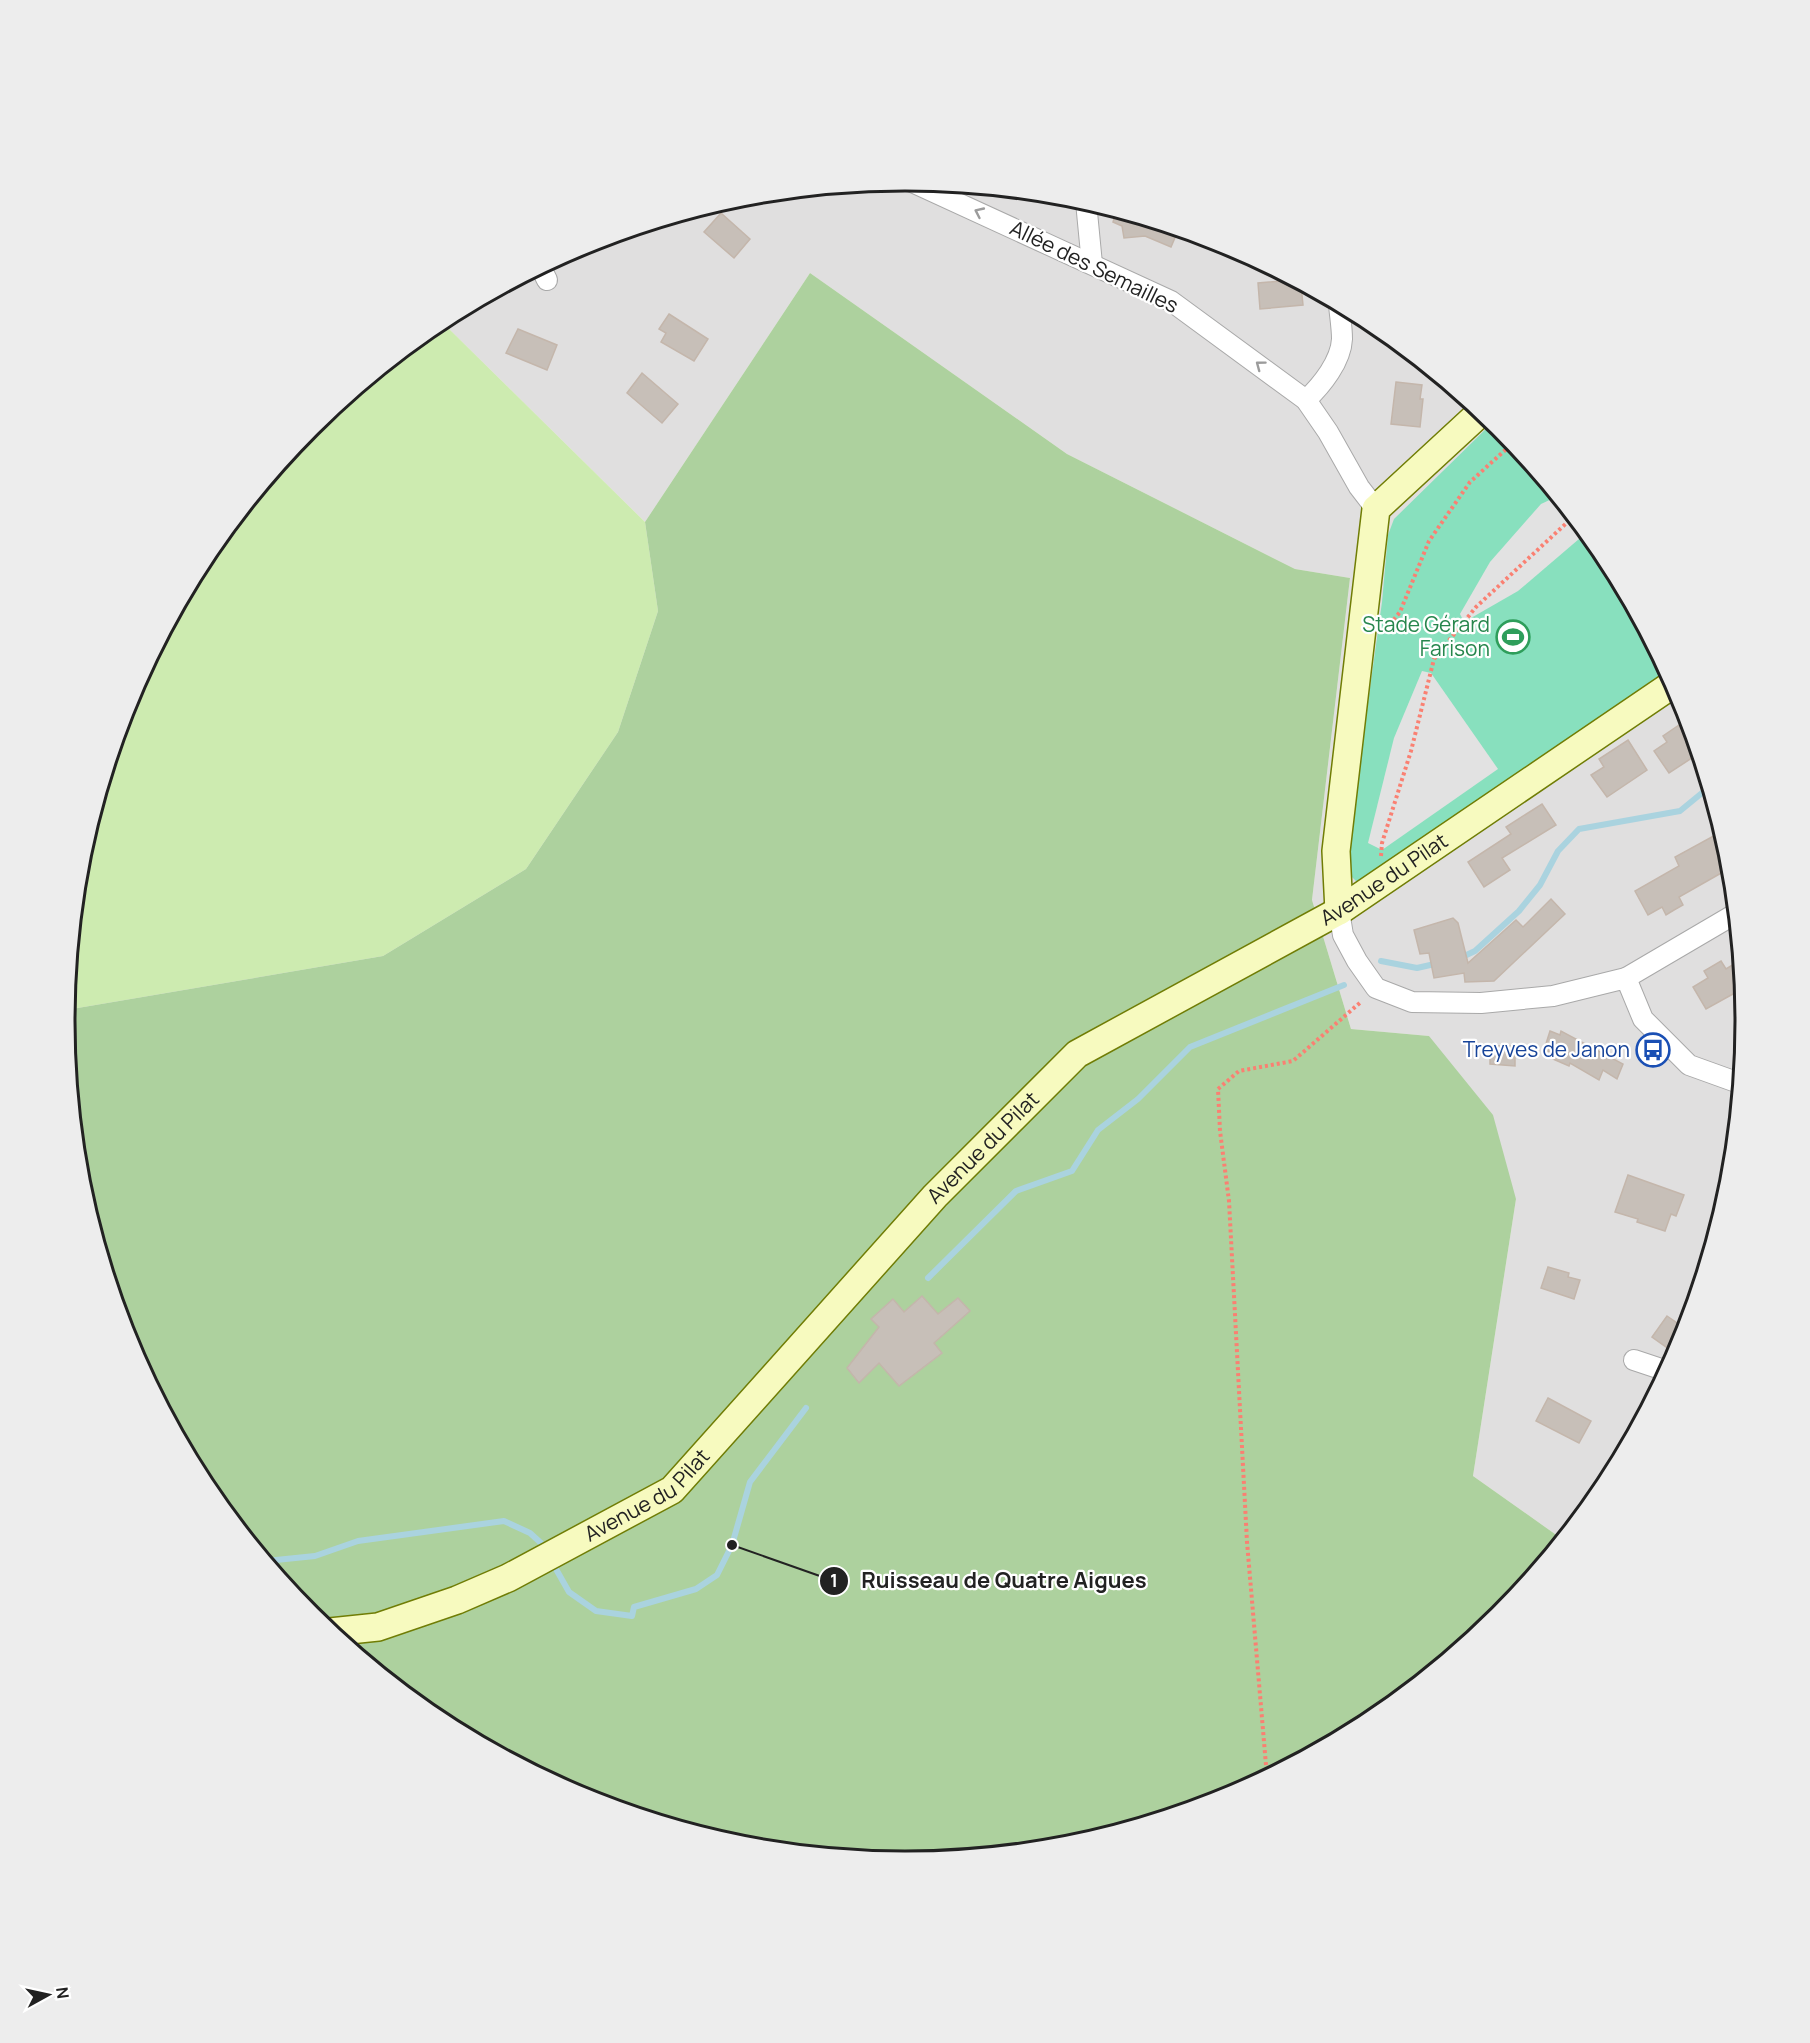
<svg xmlns="http://www.w3.org/2000/svg" width="1810" height="2043" font-family="Manrope,sans-serif">
<style>
.residential{fill:#e0dfdf}
.grass{fill:#cdebb0}
.forest{fill:#add19e}
.pitch{fill:#88e0be}
.parking{fill:#e2e2e2}
.lines{fill:none;stroke-linecap:round;stroke-linejoin:round}
.stream{stroke:#aad3df;stroke-width:6}
.building{fill:#c7bfb8;stroke:#c4b6ab;stroke-width:1.5}
.street-casing{stroke:#a9a9a9;stroke-width:22}
.secondary-casing{stroke:#707d05;stroke-width:30}
.path{stroke:#fa8072;stroke-width:4;stroke-dasharray:3 3;stroke-linecap:butt}
.street{stroke:#fff;stroke-width:20}
.secondary{stroke:#f7fabf;stroke-width:27}
.oneway{stroke:#9c9c9c}
.labels{text-anchor:middle;stroke-width:4.5;stroke-linejoin:round;paint-order:stroke}
.street-label{font-size:21px;fill:#222;stroke:#fff}
.leisure-label{font-size:21px;fill:#27864d;stroke:#fff;text-anchor:end}
.transit-label{font-size:21px;fill:#164399;stroke:#fff;text-anchor:end}
.rim{fill:none;stroke:#222;stroke-width:3}
.leader{fill:none;stroke:#222;stroke-width:2}
.callout-dot{fill:#222;stroke:#fff;stroke-width:2}
.mark-label{font-size:18px;text-anchor:middle;font-weight:bold;fill:#fff}
.callout-label{font-size:22px;text-anchor:middle;font-weight:bold;fill:#222;stroke:#fff;stroke-width:4.5;stroke-linejoin:round;paint-order:stroke}
</style>
<rect width="100%" height="100%" fill="#f2efe9"/>
<polygon class="residential" points="905,181 1069,197 1227,245 1372,323 1500,427 1604,555 1682,700 1729,858 1745,1022 1729,1186 1681,1343 1604,1489 1562,1539 1473,1476 1516,1199 1429,1036 1351,1029 1312,900 1350,578 1295,569 1067,454 810,273 645,522 441,321 584,245 741,197"/>
<polygon class="grass" points="441,321 645,522 658,611 618,732 526,869 383,956 66,1010 81,857 129,700 206,554 311,427"/>
<polygon class="forest" points="810,273 1067,454 1295,569 1350,578 1312,900 1351,1029 1429,1036 1493,1115 1516,1199 1473,1476 1562,1539 1499,1616 1372,1721 1226,1798 1069,1846 905,1862 741,1846 583,1798 438,1720 310,1616 206,1488 128,1343 81,1185 65,1022 66,1010 383,956 526,869 618,732 658,611 645,522"/>
<polygon class="pitch" points="1493,422 1500,427 1604,555 1666,672 1447,823 1357,882 1350,875 1351,824 1382,602 1388,535 1394,519"/>
<g class="parking">
<polygon points="1556,497 1586,533 1518,591 1464,622 1460,614 1490,562 1541,504"/>
<polygon points="1422,671 1431,673 1498,769 1382,850 1368,843 1394,738"/>
</g>
<g class="lines">
<g class="stream">
<polyline points="1460,958 1475,951 1519,911 1540,885 1558,851 1579,829 1680,811 1708,788"/>
<polyline points="1381,961 1417,968 1439,963"/>
<polyline points="928,1278 1016,1191 1072,1171 1098,1130 1138,1099 1190,1047 1344,985"/>
<polyline points="266,1561 315,1556 358,1541 504,1521 530,1533 541,1543 545,1551"/>
<polyline points="552,1562 569,1592 596,1611 632,1616 634,1607 696,1589 717,1575 732,1545 750,1482 806,1408"/>
</g>
</g>
<g class="building">
<polygon points="1116,212 1183,232 1177,233 1171,247 1145,236 1124,238 1122,226 1113,222"/>
<polygon points="721,213 750,239 734,258 704,232"/>
<polygon points="1292,280 1301,285 1303,305 1260,309 1258,283"/>
<polygon points="669,314 708,339 694,361 661,342 666,333 659,329"/>
<polygon points="518,329 557,345 547,370 506,353"/>
<polygon points="642,373 678,404 662,423 627,393"/>
<polygon points="1396,382 1422,385 1420,399 1423,399 1420,427 1391,424"/>
<polygon points="1679,725 1683,732 1690,727 1698,754 1669,773 1654,751 1667,742 1663,736"/>
<polygon points="1628,740 1647,770 1607,797 1591,775 1604,767 1599,759"/>
<polygon points="1542,804 1556,825 1502,858 1510,870 1484,887 1468,862 1511,834 1506,827"/>
<polygon points="1719,833 1724,842 1730,868 1679,897 1683,905 1674,910 1666,915 1662,907 1648,915 1635,891 1679,866 1675,857"/>
<polygon points="1551,899 1565,914 1494,981 1465,982 1464,973 1434,978 1429,953 1420,954 1414,930 1453,918 1458,923 1468,963 1516,920 1523,927"/>
<polygon points="1721,961 1726,969 1739,961 1742,989 1706,1009 1693,987 1708,978 1704,971"/>
<polygon points="1550,1031 1560,1035 1561,1031 1623,1064 1617,1079 1603,1070 1599,1080 1570,1063 1569,1066 1553,1059 1554,1053 1544,1050"/>
<polygon points="1490,1046 1515,1046 1515,1066 1490,1064"/>
<polygon points="1628,1175 1684,1195 1676,1216 1671,1214 1665,1231 1637,1222 1638,1219 1615,1212"/>
<polygon points="1548,1267 1569,1273 1568,1277 1580,1280 1574,1299 1541,1288"/>
<polygon points="922,1296 938,1314 958,1298 970,1311 934,1343 942,1353 899,1386 879,1363 859,1383 847,1368 879,1327 871,1319 893,1299 904,1312"/>
<polygon points="1667,1316 1686,1329 1676,1354 1652,1337"/>
<polygon points="1548,1398 1591,1421 1579,1443 1536,1421"/>
</g>
<g class="lines">
<defs>
<g id="street">
<polyline points="912,182 1171,301 1306,400 1328,432 1359,487 1376,509"/>
<polyline points="1086,202 1092,264"/>
<polyline points="541,268 547,280"/>
<path d="M1306,400C1322,385 1341,361 1342,339C1342,328 1340,316 1339,305"/>
<polyline points="1339,911 1343,935 1357,961 1376,988 1412,1002 1481,1003 1553,996 1626,978 1643,1019 1689,1065 1739,1083"/>
<polyline points="1626,978 1735,914"/>
<polyline points="1634,1360 1667,1371"/>
</g>
<g id="secondary">
<polyline points="1339,911 1336,851 1376,509 1481,412"/>
<path id="s1" d="M330,1632L378,1627L457,1600L508,1578L672,1490L935,1196L1077,1054L1339,911L1673,684"/>
</g>
</defs>
<use href="#street" class="street-casing"/>
<use href="#secondary" class="secondary-casing"/>
<g class="path">
<polyline points="1386,629 1400,612 1429,541 1470,482 1513,443"/>
<polyline points="1381,856 1382,843 1411,751 1434,659 1476,607 1573,517"/>
<polyline points="1267,1777 1247,1542 1229,1201 1220,1131 1218,1089 1239,1071 1293,1061 1362,1001"/>
</g>
<use href="#street" class="street"/>
<use href="#secondary" class="secondary"/>
</g>
<defs><path id="oneway-chevron" d="M-2-3.5L2.5 0L-2 3.5" fill="none" stroke-width="1.6" stroke-linecap="round" stroke-linejoin="round" transform="scale(1.5)"/></defs>
<g class="oneway">
<use href="#oneway-chevron" transform="translate(979 212) rotate(-155)"/>
<use href="#oneway-chevron" transform="translate(1260 365) rotate(-143)"/>
</g>
<defs>
<symbol id="stadium-ring" viewBox="-11 -11 22 22"><circle r="9.5" fill="#fff" stroke="#2e9e5b" stroke-width="1.5"/><path d="M0-5a6.5 5 0 1 0 0 10a6.5 5 0 1 0 0-10ZM-3.5-1.8h7v3.6h-7Z" fill="#2e9e5b"/></symbol>
<symbol id="bus-ring" viewBox="-11 -11 22 22"><circle r="9.5" fill="#fff" stroke="#1a4fb4" stroke-width="1.5"/><path d="M-5-6H5V4H4V6H2V4H-2V6H-4V4H-5ZM-3.5-4V0h7V-4ZM-3.5 1.2v1.5H-2V1.2ZM2 1.2v1.5H3.5V1.2Z" fill="#1a4fb4"/></symbol>
</defs>
<g fill-rule="evenodd">
<use href="#stadium-ring" x="1494" y="618" width="38" height="38"/>
<use href="#bus-ring" x="1634" y="1031" width="38" height="38"/>
</g>
<g class="labels">
<g class="street-label">
<text transform="translate(1094 267) rotate(26)" y="7">Allée des Semailles</text>
<text dy="7" stroke="none"><textPath href="#s1" startOffset="1322">Avenue du Pilat</textPath></text>
<text dy="7" stroke="none"><textPath href="#s1" startOffset="836">Avenue du Pilat</textPath></text>
<text dy="7" stroke="none"><textPath href="#s1" startOffset="350">Avenue du Pilat</textPath></text>
</g>
<g class="leisure-label">
<text x="1490" y="632">Stade Gérard<tspan x="1490" dy="24">Farison</tspan></text>
</g>
<g class="transit-label">
<text x="1630" y="1057">Treyves de Janon</text>
</g>
</g>
<path d="M0 0H1810V2043H0ZM75 1021a830 830 0 1 1 1660 0a830 830 0 1 1-1660 0Z" fill="#ededed" fill-rule="evenodd"/>
<path class="rim" d="M75 1021a830 830 0 1 1 1660 0a830 830 0 1 1-1660 0Z"/>
<path class="leader" d="M732 1545L834 1581"/>
<g class="callout-dot">
<circle cx="732" cy="1545" r="6"/>
<circle cx="834" cy="1581" r="15"/>
</g>
<g class="mark-label">
<text x="834" y="1587">1</text>
</g>
<g class="callout-label">
<text x="1004" y="1588">Ruisseau de Quatre Aigues</text>
</g>
<g transform="translate(48 1995) rotate(82)" stroke="#ffffff" stroke-width="4.5" paint-order="stroke">
<path d="M0-4.5L10 22L0 15L-10 22Z" fill="#222222"/>
<text y="-9" font-size="16" font-weight="bold" text-anchor="middle" fill="#222222">N</text>
</g>
</svg>
